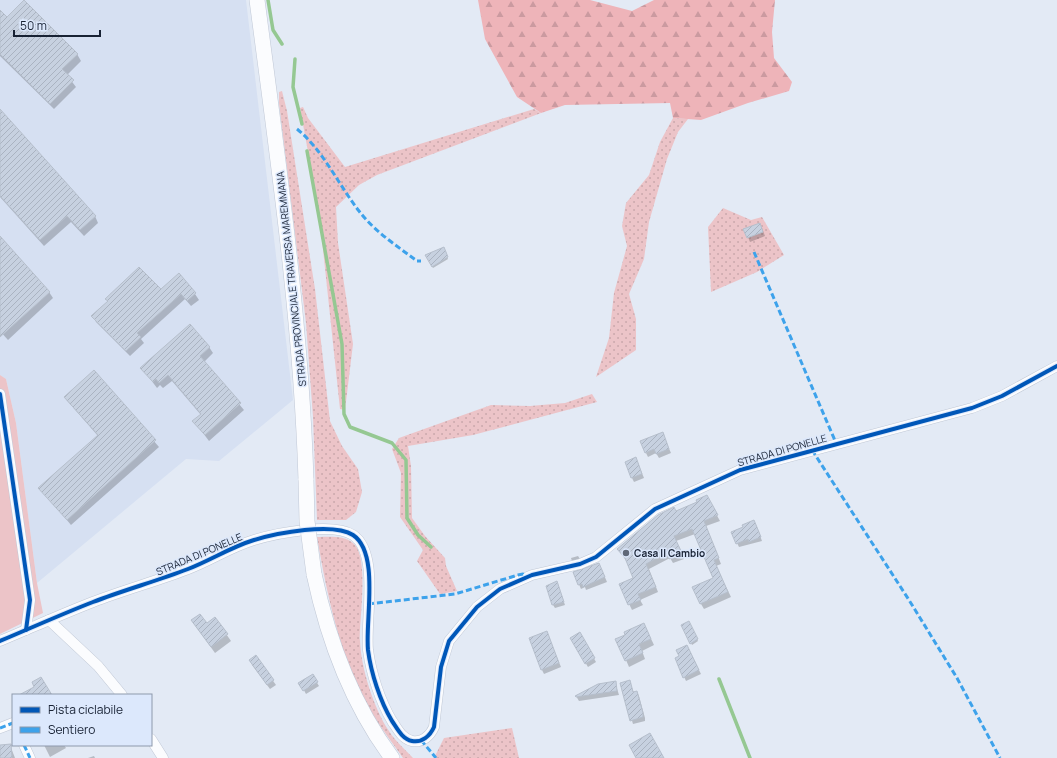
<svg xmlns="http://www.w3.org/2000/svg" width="1057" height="758" font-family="Manrope,sans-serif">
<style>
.built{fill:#d6e0f2}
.grass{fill:url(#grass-dots)}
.forest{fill:url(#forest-firs)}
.park{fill:#ecc4c8}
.shadow{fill:#0003}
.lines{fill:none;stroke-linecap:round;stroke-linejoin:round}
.stream{stroke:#95c892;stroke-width:3.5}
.building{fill:url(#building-hatch);stroke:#b6bfcc}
.street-casing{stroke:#c0c8d6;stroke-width:11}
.primary-casing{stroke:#c0c8d6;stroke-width:16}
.street{stroke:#fbfcfe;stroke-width:10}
.primary{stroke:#fbfcfe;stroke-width:15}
.primary-bridge-casing{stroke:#c0c8d6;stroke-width:16;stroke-linecap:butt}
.primary-bridge{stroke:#fbfcfe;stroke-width:15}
.quiet{stroke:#3da2eb;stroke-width:3;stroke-dasharray:6 3;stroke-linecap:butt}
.cycleway-casing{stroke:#dce8fc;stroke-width:6}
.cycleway{stroke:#0057b8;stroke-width:4}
.poi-dot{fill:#5f6878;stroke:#dce8fc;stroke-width:1.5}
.labels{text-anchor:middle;stroke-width:3;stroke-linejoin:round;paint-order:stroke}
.street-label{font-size:10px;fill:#182234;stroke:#dce8fc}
.poi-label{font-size:10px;font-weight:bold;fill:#182234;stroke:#dce8fc;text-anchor:start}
</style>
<defs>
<pattern id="grass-dots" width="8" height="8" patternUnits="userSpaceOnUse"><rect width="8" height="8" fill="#ecc4c8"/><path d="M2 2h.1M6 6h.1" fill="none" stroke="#caa8ac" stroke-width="1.8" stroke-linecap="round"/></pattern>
<pattern id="forest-firs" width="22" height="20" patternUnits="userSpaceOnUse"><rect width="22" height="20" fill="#eeb4b9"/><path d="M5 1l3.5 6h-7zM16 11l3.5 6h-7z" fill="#cb9aa0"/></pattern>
<pattern id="building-hatch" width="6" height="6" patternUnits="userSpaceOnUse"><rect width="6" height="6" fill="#c7d1e0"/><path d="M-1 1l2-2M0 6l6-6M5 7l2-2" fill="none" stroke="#aab3c1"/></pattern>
</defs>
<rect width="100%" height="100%" fill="#e3eaf5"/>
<polygon class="built" points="0,0 246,0 293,400 219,461 186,459 37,583 16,423 6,379 0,375"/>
<g class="grass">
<polygon points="282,91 287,111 315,289 330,421 342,446 358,469 362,492 356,512 346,520 317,520 313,417 306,323 279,103 279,92"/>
<polygon points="303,107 308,118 345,167 534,109 541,113 377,175 359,185 336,207 338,243 353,344 345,410 340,409 319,212 300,108"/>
<polygon points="673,118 688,119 678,132 667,159 649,222 644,259 629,294 636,319 636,350 596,377 609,338 614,293 627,246 622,226 626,203 649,175 660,142"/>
<polygon points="723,208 751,220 762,217 784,255 757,272 711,292 708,227"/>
<polygon points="592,394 597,402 473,435 408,446 411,466 412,518 425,536 445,558 446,566 457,591 440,594 417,561 423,550 400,517 401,473 392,449 399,438 491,405 530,406 565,403"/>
<path d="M317,537C328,537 344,535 353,543C370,557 359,620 360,641C361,668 374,709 389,731C395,741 405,749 413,758H403C394,745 384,732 375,718C341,663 328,600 317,537Z"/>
<polygon points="512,728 519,758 434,758 444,738"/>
</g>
<polygon class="forest" points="478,0 590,0 632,11 654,0 775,0 772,32 774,58 792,82 789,91 748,103 701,120 673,118 670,103 565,105 541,113 517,97 485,39"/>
<polygon class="park" points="0,375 6,379 16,423 37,583 43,613 0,634"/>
<g class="shadow">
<polygon points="0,11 7,18 77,54 81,61 67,75 76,87 54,109 0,56"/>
<polygon points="0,111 95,216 98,223 84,236 71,222 44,246 0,197"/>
<polygon points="762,228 765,236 750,242 745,230"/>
<polygon points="0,238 49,292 53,298 8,340 0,331"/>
<polygon points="443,248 448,259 433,268 427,256"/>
<polygon points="160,291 195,294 199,300 191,306 185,299 141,339 144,343 130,356 96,322 93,316 108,302 106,299"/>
<polygon points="209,347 213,353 204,362 244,410 209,441 194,421 201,415 172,381 163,388 160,385 157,388 142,368"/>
<polygon points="94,372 159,447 71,525 40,488 98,436 65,398"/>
<polygon points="664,437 671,453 659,458 656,453 648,457 646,453"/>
<polygon points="636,458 644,478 634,482 632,478"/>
<polygon points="707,497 720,521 706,526 721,564 716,566 731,597 704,609 701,604 693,588 714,579 695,534 676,541 684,559 673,563 670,558 649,569 658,592 640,600 643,605 632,610 620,585 634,579 627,562 618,549 676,512 699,503"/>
<polygon points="756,525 762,541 739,547 737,543"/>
<polygon points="578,556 580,559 572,561 571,558"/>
<polygon points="601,568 607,582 586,590 585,587 581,589 574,573"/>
<polygon points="558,585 565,605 555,608 553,605"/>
<polygon points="215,618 231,641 215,653 192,621 206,625"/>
<polygon points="688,622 698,641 692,645 682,625"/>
<polygon points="644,624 654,645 642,651 645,659 629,667 626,660 627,635"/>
<polygon points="547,633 561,667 544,674 542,670"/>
<polygon points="580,634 596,662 588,667 571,639"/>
<polygon points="689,650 701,674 686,681 676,659"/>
<polygon points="256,657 276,685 270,689 252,665"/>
<polygon points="313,676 319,686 306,694 300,683"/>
<polygon points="615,682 619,695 579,701 576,696"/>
<polygon points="630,682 634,693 637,692 639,696 645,718 645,721 633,724 621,684"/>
<polygon points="10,745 15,758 0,758 0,746"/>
<polygon points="44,745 64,745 66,748 50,757"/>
<polygon points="94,756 95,758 88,758"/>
</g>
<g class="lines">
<g class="stream">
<polyline points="268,0 273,30 282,44"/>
<polyline points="295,59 293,87 302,124"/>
<polyline points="307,151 342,344 344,414 350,427 392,443 406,460 407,518 418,535 431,547"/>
<polyline points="719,679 750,758"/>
</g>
</g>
<g class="building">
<polygon points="24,0 78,54 62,69 74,80 50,104 0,54 0,10 7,17"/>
<polygon points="0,109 96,216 80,230 67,216 40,240 0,196"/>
<polygon points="760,223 763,232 747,238 743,229"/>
<polygon points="0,236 50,292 0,337"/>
<polygon points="444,247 448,257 432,267 425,255"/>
<polygon points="139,267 161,289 179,273 196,293 187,301 181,294 137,333 141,337 126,351 91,316 108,301 105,299"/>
<polygon points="190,324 210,347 200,356 241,403 205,435 192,421 201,414 168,375 159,383 156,379 153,382 140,368"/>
<polygon points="94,370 156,440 67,520 38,488 98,435 64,397"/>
<polygon points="663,432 669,449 656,454 654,449 645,453 640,441"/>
<polygon points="636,457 642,474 631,478 625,462"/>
<polygon points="707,495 718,515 704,521 719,558 714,560 728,592 700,604 692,587 713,578 692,529 674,536 682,553 669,559 666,553 646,564 656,587 638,594 641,600 628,605 619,584 633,578 625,558 617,549 658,515 674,507 676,511 697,502 696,500"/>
<polygon points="754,520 761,537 749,542 748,539 736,544 731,532 743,527 742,525"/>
<polygon points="599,563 605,577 583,587 582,584 578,585 573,572"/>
<polygon points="557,581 564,602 552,605 546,586"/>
<polygon points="200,614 207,623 215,617 228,634 211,647 191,620"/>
<polygon points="689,621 698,639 690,644 681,625"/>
<polygon points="644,623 651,639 639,644 643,653 625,661 615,639 625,635 624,632"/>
<polygon points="547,631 559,663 541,670 529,638"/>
<polygon points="580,632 595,658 585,664 570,638"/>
<polygon points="687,645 699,670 683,678 675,658 679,656 676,650"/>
<polygon points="256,655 274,680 267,685 249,660"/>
<polygon points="313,674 318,682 303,691 298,683"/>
<polygon points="41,677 52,695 19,695 34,687 32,682"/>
<polygon points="630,680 633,692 637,691 643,713 643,717 630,721 620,683"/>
<polygon points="616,681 617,691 576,697 575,696 598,684"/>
<polygon points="650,733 664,758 636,758 629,745"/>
<polygon points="11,744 12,758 0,758 0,745"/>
</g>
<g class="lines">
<defs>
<g id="street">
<polyline points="0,394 30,600 26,630"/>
<polyline points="49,620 98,666 122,695"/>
<path d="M0,641C31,628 62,614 93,602C124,590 157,581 188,569C211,560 231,547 254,540C277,533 333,522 353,535C380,553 365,620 368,650C371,673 380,701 392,721C397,728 402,739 412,741C422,743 430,736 434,727L441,667L449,641L477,607L500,589L532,575L580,564L596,557L655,509L740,470L972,408L1002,396L1057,366"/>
<polyline points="0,728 13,723"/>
<polyline points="151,739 163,758"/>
<polyline points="24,745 30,758"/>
</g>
<g id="primary">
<path d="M257,0C278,160 301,319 306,480"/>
<path d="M314,574C328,640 351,703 392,758"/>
</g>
</defs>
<use href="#street" class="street-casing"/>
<use href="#primary" class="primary-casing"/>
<use href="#street" class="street"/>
<use href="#primary" class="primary"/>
<defs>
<polyline id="primary-bridge" points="306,480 307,521 314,574"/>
</defs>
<use href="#primary-bridge" class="primary-bridge-casing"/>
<use href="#primary-bridge" class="primary-bridge"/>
<g class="quiet">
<path d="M297,129C323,150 338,184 359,211C374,231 397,246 417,261H421"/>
<polyline points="754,252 836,443"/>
<polyline points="812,450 909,600 957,678 1000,758"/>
<polyline points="368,604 455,594 518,575 523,574 526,577"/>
<polyline points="0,728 13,723"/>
<polyline points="421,740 436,758"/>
<polyline points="24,745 30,758"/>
</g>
<defs>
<g id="cycleway">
<polyline points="0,394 30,600 26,630"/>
<path d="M0,641C31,628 62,614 93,602C124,590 157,581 188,569C211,560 231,547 254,540C277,533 333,522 353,535C380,553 365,620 368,650C371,673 380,701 392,721C397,728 402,739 412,741C422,743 430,736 434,727L441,667L449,641L477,607L500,589L532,575L580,564L596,557L655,509L740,470L972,408L1002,396L1057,366"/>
</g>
</defs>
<use href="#cycleway" class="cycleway-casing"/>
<use href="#cycleway" class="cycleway"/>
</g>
<circle class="poi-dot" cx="626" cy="553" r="4"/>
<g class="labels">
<g class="street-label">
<text transform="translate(291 279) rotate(-96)" y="4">STRADA PROVINCIALE TRAVERSA MAREMMANA</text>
<text transform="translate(782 450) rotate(-16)" y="4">STRADA DI PONELLE</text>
<text transform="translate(199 554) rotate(-23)" y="4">STRADA DI PONELLE</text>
</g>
<g class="poi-label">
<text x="634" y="557">Casa Il Cambio</text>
</g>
</g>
<rect x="12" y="694" width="140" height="52" fill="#dce8fc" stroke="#8e99ac"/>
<rect x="20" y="707" width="20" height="6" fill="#0057b8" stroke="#8e99ac"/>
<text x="48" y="714" font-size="12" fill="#182234">Pista ciclabile</text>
<rect x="20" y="727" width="20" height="6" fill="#3da2eb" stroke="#8e99ac"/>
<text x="48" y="734" font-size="12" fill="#182234">Sentiero</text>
<path d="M14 30v6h86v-6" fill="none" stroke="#182234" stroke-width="2"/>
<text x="20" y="30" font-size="12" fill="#182234" stroke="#dce8fc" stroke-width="3" paint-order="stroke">50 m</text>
</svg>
